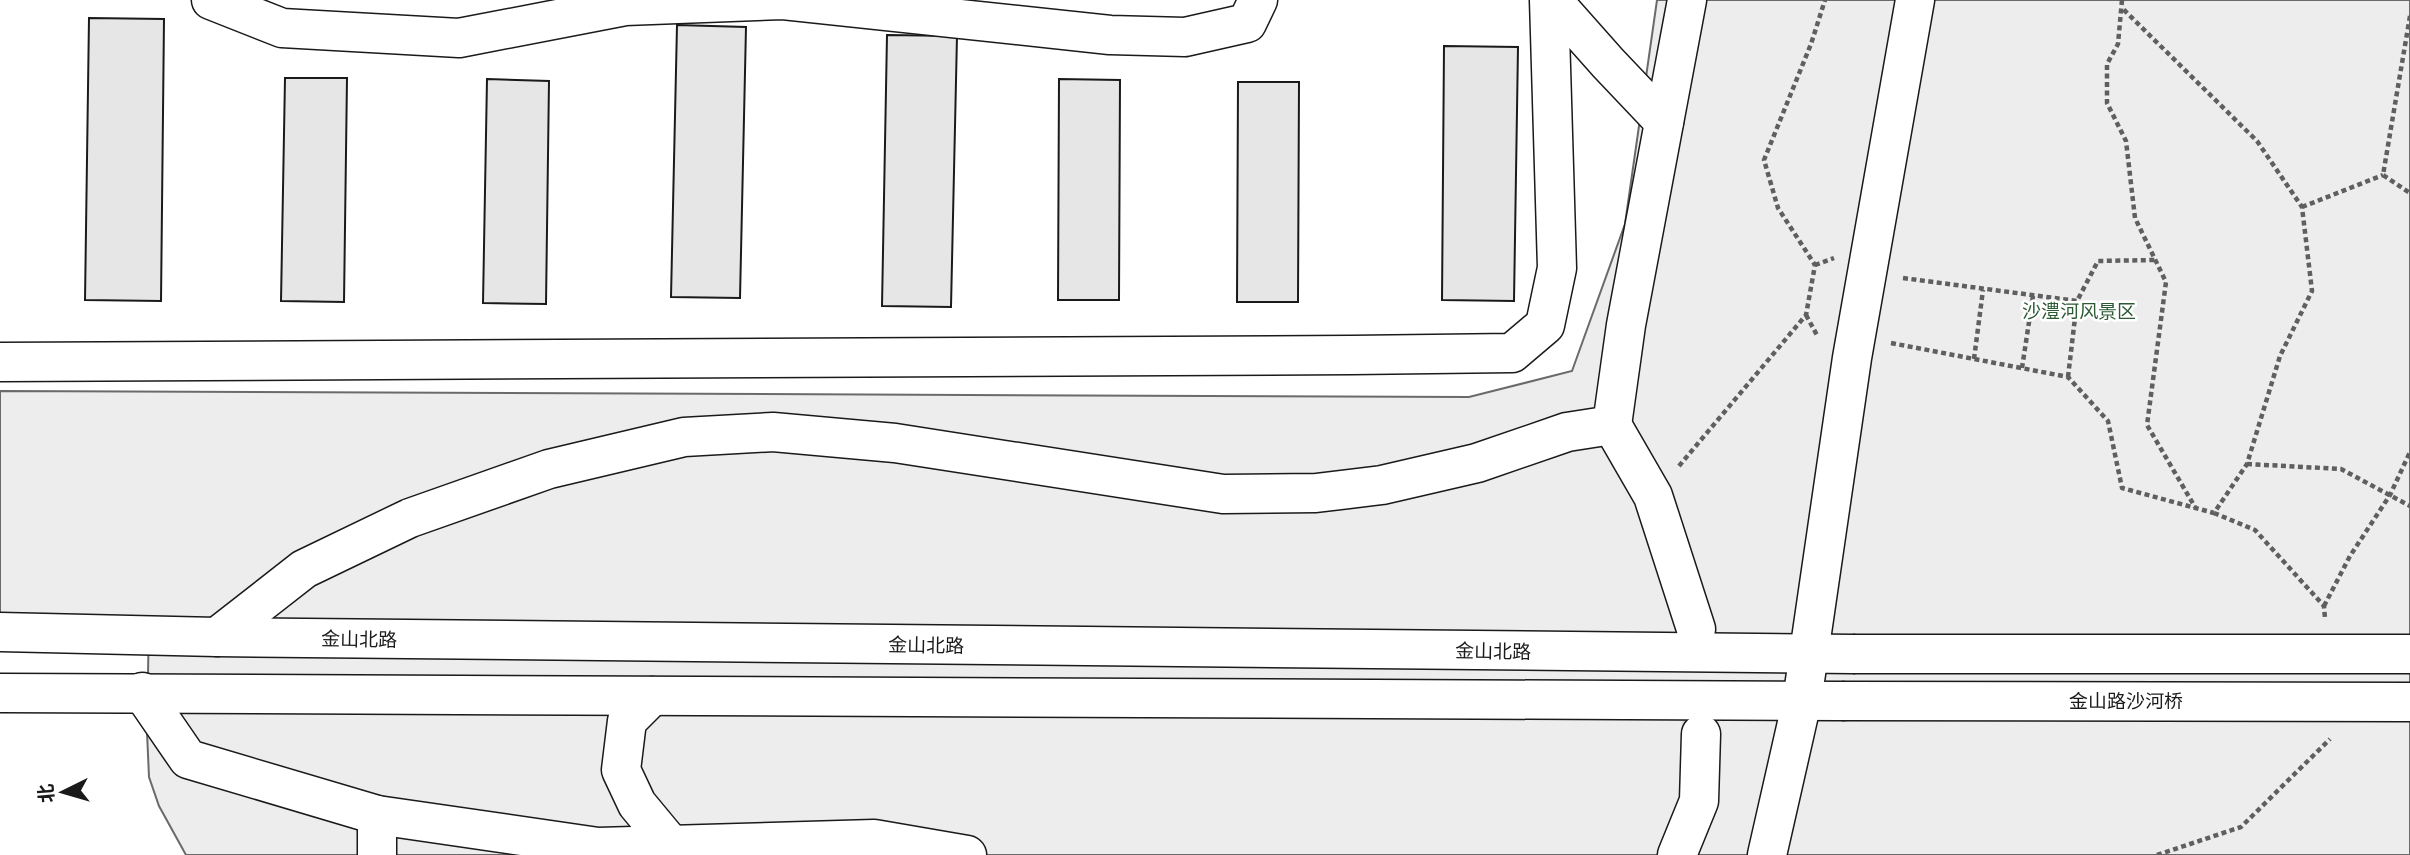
<svg xmlns="http://www.w3.org/2000/svg" width="2410" height="855" font-family="'PT Sans Narrow','Noto Sans SC',sans-serif">
<style>
.built{fill:#ededed;stroke:#6a6a6a;stroke-width:2}
.building{fill:#e6e6e6;stroke:#1a1a1a;stroke-width:2}
.lines{fill:none;stroke-linecap:round;stroke-linejoin:round}
.minor-tunnel{stroke:#ddd;stroke-width:38;stroke-dasharray:38 19;stroke-linecap:butt}
.minor-casing{stroke:#1a1a1a;stroke-width:41}
.major-casing{stroke:#1a1a1a;stroke-width:41}
.path{stroke:#5f5f5f;stroke-width:4.5;stroke-dasharray:5 3.5;stroke-linecap:butt}
.minor{stroke:#fff;stroke-width:38}
.major{stroke:#fff;stroke-width:38}
.major-bridge-casing{stroke:#1a1a1a;stroke-width:41;stroke-linecap:butt}
.major-bridge{stroke:#fff;stroke-width:38}
.labels{text-anchor:middle;stroke-width:5;stroke-linejoin:round;paint-order:stroke}
.park-label{font-size:19px;fill:#2b5a34;stroke:#fff}
.street-label{font-size:19px;fill:#1a1a1a;stroke:#fff}
</style>
<rect width="100%" height="100%" fill="#fff"/>
<polygon class="built" points="1657,0 2410,0 2410,855 186,855 159,806 149,777 147,732 149,618 0,616 0,391 1469,397 1572,371 1625,224"/>
<g class="building">
<polygon points="89,18 164,19 161,301 85,300"/>
<polygon points="677,25 746,27 740,298 671,297"/>
<polygon points="887,35 957,36 951,307 882,306"/>
<polygon points="1444,46 1518,47 1514,301 1442,300"/>
<polygon points="285,78 347,78 344,302 281,301"/>
<polygon points="487,79 549,81 546,304 483,303"/>
<polygon points="1059,79 1120,80 1119,300 1058,300"/>
<polygon points="1238,82 1299,82 1298,302 1237,302"/>
</g>
<g class="lines">
<polyline class="minor-tunnel" points="1696,629 1701,734"/>
<defs>
<g id="minor">
<polyline points="211,0 282,28 459,38 625,6 783,0 1110,35 1185,37 1247,23 1258,0"/>
<polyline points="1552,0 1608,63 1664,122"/>
<polyline points="0,362 1352,355 1512,353 1545,325 1557,268 1549,0"/>
<polyline points="1612,425 1653,496 1696,629"/>
<polyline points="217,637 304,569 410,518 549,469 684,437 773,432 895,443 1223,494 1316,493 1382,485 1477,463 1567,432 1612,425 1626,325 1687,0"/>
<polyline points="142,692 188,759 377,815 598,847 874,839 967,855"/>
<polyline points="652,696 627,721 621,770 637,804 671,845"/>
<polyline points="377,815 377,855"/>
<polyline points="1677,855 1699,801 1701,734"/>
<polyline points="1767,855 1802,701 1852,358 1915,0"/>
</g>
<g id="major">
<polyline points="0,632 217,637 1853,654"/>
<polyline points="0,693 1842,701"/>
</g>
</defs>
<use href="#minor" class="minor-casing"/>
<use href="#major" class="major-casing"/>
<g class="path">
<polyline points="2122,0 2118,44 2107,64 2107,103 2126,141 2135,218 2166,282 2147,425 2195,507"/>
<polyline points="2410,16 2383,175 2410,193"/>
<polyline points="2302,207 2383,175"/>
<polyline points="1815,265 1834,258"/>
<polyline points="1903,278 2077,301 2098,261 2156,260"/>
<polyline points="1806,315 1818,337"/>
<polyline points="1891,343 2068,377 2108,421 2122,488 2214,513 2247,464 2280,356 2312,291 2302,207 2257,141 2123,9"/>
<polyline points="1974,359 1983,290"/>
<polyline points="2022,368 2033,296"/>
<polyline points="2068,377 2077,301"/>
<polyline points="2247,464 2341,469 2410,506"/>
<polyline points="1679,466 1806,315 1815,265 1778,208 1764,160 1811,44 1825,0"/>
<polyline points="2214,513 2255,530 2324,606 2325,619"/>
<polyline points="2324,606 2350,556 2390,495 2410,452"/>
<polyline points="2157,855 2241,827 2330,739"/>
</g>
<use href="#minor" class="minor"/>
<use href="#major" class="major"/>
<defs>
<g id="major-bridge">
<polyline points="1853,654 2410,654"/>
<polyline points="1842,701 2410,702"/>
</g>
</defs>
<use href="#major-bridge" class="major-bridge-casing"/>
<use href="#major-bridge" class="major-bridge"/>
</g>
<g class="labels">
<g class="park-label">
<text x="2079" y="318">沙澧河风景区</text>
</g>
<g class="street-label">
<text transform="translate(359 639) rotate(1)" y="7">金山北路</text>
<text transform="translate(926 645) rotate(1)" y="7">金山北路</text>
<text transform="translate(1493 651) rotate(1)" y="7">金山北路</text>
<text x="2126" y="708">金山路沙河桥</text>
</g>
</g>
<g transform="translate(63 792) rotate(265)" stroke="#ffffff" stroke-width="5" paint-order="stroke">
<path d="M0-5L12 26L0 18L-12 26Z" fill="#1a1a1a"/>
<text y="-10" font-size="19" font-weight="bold" text-anchor="middle" fill="#1a1a1a">北</text>
</g>
</svg>
